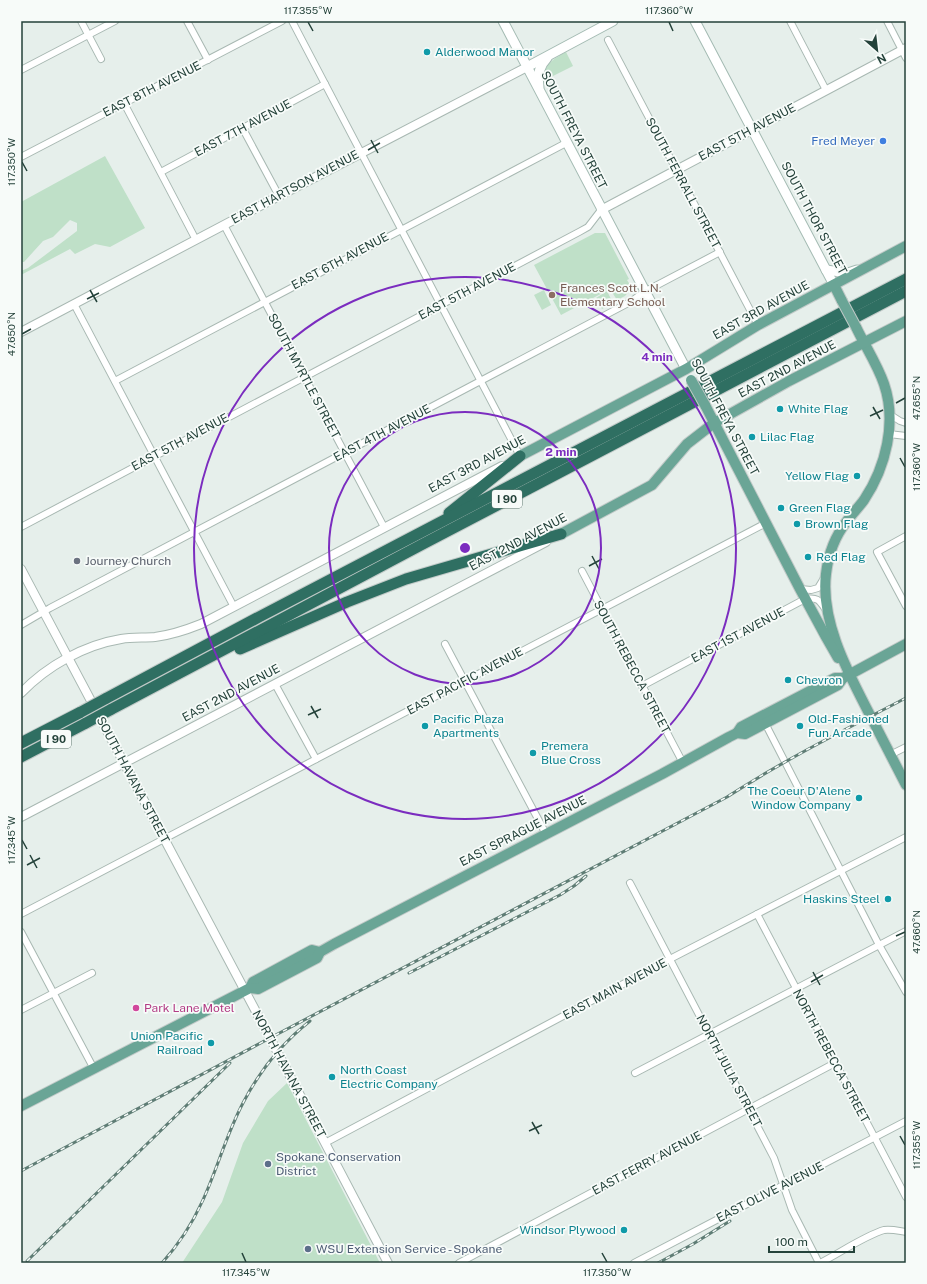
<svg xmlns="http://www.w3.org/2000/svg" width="927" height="1284" font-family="'Public Sans',sans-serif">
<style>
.green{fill:#bfe0c8}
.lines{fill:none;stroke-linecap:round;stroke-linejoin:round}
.minor-casing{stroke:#a8b8b2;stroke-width:8}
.tertiary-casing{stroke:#a8b8b2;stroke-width:10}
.secondary-casing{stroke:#a4bbb3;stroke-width:11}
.primary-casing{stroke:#c2cac8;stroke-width:12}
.motorway-casing{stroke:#c2cac8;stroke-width:13}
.minor{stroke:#fff;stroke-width:6}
.tertiary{stroke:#fff;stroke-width:8}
.secondary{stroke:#fff;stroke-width:9}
.primary{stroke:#6aa596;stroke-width:10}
.motorway{stroke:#2f6f62;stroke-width:11}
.rail-casing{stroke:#5f7d75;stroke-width:3}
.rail{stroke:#f7fbf9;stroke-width:1.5;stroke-dasharray:4.5;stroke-linecap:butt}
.primary-bridge-casing{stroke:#c2cac8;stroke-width:12;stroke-linecap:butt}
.motorway-bridge-casing{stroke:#c2cac8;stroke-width:13;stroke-linecap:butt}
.primary-bridge{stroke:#6aa596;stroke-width:10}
.motorway-bridge{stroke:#2f6f62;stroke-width:11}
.ticks{fill:none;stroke:#24423a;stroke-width:1.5}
.ring{fill:none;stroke:#7b2cbf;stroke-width:2}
.culture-dot{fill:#0f9aa8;stroke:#f7fbf9;stroke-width:1.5}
.shop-dot{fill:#3f7fe0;stroke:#f7fbf9;stroke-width:1.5}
.education-dot{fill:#8d6e63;stroke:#f7fbf9;stroke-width:1.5}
.worship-dot{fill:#6b7280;stroke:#f7fbf9;stroke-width:1.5}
.hotel-dot{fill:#d1479c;stroke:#f7fbf9;stroke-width:1.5}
.service-dot{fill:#5c6f8a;stroke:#f7fbf9;stroke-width:1.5}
.labels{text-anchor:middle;stroke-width:3.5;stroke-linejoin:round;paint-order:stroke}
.shield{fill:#f7fbf9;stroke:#637a73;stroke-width:1}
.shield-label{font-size:11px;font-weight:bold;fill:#24423a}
.culture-label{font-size:12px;fill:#0d838f;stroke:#f7fbf9;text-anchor:start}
.street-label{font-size:12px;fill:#24423a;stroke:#f7fbf9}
.shop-label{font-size:12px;fill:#366cbe;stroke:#f7fbf9;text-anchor:end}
.education-label{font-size:12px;fill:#785e54;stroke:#f7fbf9;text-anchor:start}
.worship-label{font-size:12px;fill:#5b616d;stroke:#f7fbf9;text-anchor:start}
.hotel-label{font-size:12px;fill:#b23c85;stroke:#f7fbf9;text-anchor:start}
.service-label{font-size:12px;fill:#4e5e75;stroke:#f7fbf9;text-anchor:start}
.centre{fill:#7b2cbf;stroke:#f7fbf9;stroke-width:2}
.ring-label{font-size:12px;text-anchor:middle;font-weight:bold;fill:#7b2cbf;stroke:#f7fbf9;stroke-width:3.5;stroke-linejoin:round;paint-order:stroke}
.neatline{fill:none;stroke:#24423a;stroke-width:1.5}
.ticks-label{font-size:10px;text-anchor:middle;fill:#24423a}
</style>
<rect width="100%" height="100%" fill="#e6efeb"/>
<g class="green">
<path d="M566,52L573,66L543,81C543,65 553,59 566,52Z"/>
<polygon points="105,156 145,228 110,247 95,244 75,254 70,249 21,275 21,271 28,268 77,231 77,223 70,220 53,237 43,241 24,262 21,262 21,202"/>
<polygon points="595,233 605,233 629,279 627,280 632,288 625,296 617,300 610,289 561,315 534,265"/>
<polygon points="544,290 551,305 542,310 534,295"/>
<polygon points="607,291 613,303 602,309 596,298"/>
<polygon points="287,1083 380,1263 182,1263 222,1202 243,1143 268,1101"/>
</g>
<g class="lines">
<defs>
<g id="minor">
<polyline points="81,21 101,59"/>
<polyline points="187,21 208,60"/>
<polyline points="292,21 520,456"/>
<polyline points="790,21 826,90"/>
<polyline points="887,21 906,58"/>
<polyline points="608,40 758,325"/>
<polyline points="21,70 115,21"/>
<polyline points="124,103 196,240"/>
<polyline points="243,129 279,196"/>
<polyline points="21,157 282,21"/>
<polyline points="161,172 325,84"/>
<polyline points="224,225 384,527"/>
<polyline points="74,304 234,607"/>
<polyline points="115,381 566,143"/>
<polyline points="889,414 900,421 906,423"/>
<polyline points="889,434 906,436"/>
<polyline points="21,527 579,232 588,227 601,210"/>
<polyline points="906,536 877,552 906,606"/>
<polyline points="582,571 683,763"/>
<polyline points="800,589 811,590 818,588 824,578"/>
<polyline points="21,625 50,608 632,301 644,292 720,252"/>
<polyline points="445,644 546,834"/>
<polyline points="275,684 316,759"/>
<path d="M642,686L805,599C818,597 819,600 826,610"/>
<polyline points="765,723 879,945 906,992"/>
<polyline points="890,755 906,747"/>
<polyline points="630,883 774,1158 792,1210 819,1263"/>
<polyline points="21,914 766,523"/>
<polyline points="757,914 906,1197"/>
<polyline points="21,932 94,1069"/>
<polyline points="21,1010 92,973"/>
<polyline points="635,1073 906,931"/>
<polyline points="325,1143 670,959 906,837"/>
<polyline points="459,1263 835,1063"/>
<polyline points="634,1263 906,1121"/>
<path d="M820,1263C838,1254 866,1235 884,1230C892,1229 899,1231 906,1232"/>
</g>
<g id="tertiary">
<polyline points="601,210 906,48"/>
<polyline points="21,332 279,196 527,67"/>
<polyline points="21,569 270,1038 388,1263"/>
<path d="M21,693C47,666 84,645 121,639C132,637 144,638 155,637C171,635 186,630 201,624L502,466"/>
<polyline points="21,817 546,542"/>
</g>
<g id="secondary">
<polyline points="503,21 686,369"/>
<polyline points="695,21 834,285"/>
<polyline points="527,67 613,21"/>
<path d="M539,87C537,76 539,66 547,58"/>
<polyline points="826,270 848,273 857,270"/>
</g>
<g id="primary">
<polyline points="834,285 842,301"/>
<path d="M856,327C865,346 877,364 884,384C897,422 886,467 864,500C859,507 852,514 847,521C835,536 828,556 826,574C820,623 850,676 871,717C883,740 894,762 906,785"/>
<polyline points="705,405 800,589 826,637 838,658"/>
<polyline points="520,456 686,369 758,325 906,246"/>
<polyline points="561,534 652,485 687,444 714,423 789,381 906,321"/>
<polyline points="737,733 741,727 835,678 843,678"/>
<polyline points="250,988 253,982 312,950 320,952"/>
<polyline points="21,1106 250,988 258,989 317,958 320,952 334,944 662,774 729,737 737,733 745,734 838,685 843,678 906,644"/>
</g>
<g id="motorway">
<polyline points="449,513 520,456"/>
<polyline points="240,649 347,602 406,579 561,534"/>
<polyline points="105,699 259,617 906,279"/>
<polyline points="110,710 421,545 906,291"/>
<polyline points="21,743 81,712"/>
<polyline points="21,757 86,723"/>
</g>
</defs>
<use href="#minor" class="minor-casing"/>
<use href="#tertiary" class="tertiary-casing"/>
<use href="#secondary" class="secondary-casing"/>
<use href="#primary" class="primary-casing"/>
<use href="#motorway" class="motorway-casing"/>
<use href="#minor" class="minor"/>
<use href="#tertiary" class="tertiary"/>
<use href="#secondary" class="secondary"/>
<use href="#primary" class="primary"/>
<use href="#motorway" class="motorway"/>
<defs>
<g id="rail">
<polyline points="409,973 560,895 574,886 586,876"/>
<path d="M21,1171L270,1038L727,797C784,760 846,729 906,698"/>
<polyline points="27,1261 230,1063"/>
<path d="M162,1263C179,1244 192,1224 202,1202C217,1170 226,1135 243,1103C259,1072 282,1043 310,1021"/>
<polyline points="658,1263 693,1244 730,1221"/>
</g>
</defs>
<use href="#rail" class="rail-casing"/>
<use href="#rail" class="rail"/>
<defs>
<g id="primary-bridge">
<polyline points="842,301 856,327"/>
<polyline points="691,380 705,405"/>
</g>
<g id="motorway-bridge">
<polyline points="81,712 105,699"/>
<polyline points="86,723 110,710"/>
</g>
</defs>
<use href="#primary-bridge" class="primary-bridge-casing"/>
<use href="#motorway-bridge" class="motorway-bridge-casing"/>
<use href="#primary-bridge" class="primary-bridge"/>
<use href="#motorway-bridge" class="motorway-bridge"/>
</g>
<path class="ticks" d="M308,22L313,31M669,22L673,31M371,140L378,153M368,150L380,143M22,162L27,171M90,290L97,302M87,299L99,293M22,334L31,329M896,403L905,398M873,407L880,419M870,416L883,410M900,458L905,467M592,556L599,569M589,566L602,559M311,706L318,718M308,715L321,709M22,840L27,849M30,855L37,868M27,865L40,858M896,936L905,932M813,972L820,985M811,982L823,975M532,1122L539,1134M529,1131L542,1125M900,1136L905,1145M242,1253L246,1262M602,1253L607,1262"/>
<g class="ring">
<circle cx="465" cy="548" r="136"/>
<circle cx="465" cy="548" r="271"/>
</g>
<g class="culture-dot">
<circle cx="427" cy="52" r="4"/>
<circle cx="780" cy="409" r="4"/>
<circle cx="752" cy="437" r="4"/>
<circle cx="857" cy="476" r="4"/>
<circle cx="781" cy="508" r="4"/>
<circle cx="797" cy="524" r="4"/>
<circle cx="808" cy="557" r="4"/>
<circle cx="788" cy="680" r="4"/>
<circle cx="425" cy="726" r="4"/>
<circle cx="800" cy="726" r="4"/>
<circle cx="533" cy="753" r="4"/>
<circle cx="859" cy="798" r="4"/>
<circle cx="888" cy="899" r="4"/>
<circle cx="211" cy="1043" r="4"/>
<circle cx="332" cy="1077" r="4"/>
<circle cx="624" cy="1230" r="4"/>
</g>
<circle class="shop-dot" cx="883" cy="141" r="4"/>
<circle class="education-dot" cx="552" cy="295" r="4"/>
<circle class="worship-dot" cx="77" cy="561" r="4"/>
<circle class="hotel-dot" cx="136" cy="1008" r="4"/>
<g class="service-dot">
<circle cx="268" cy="1164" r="4"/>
<circle cx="308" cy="1249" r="4"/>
</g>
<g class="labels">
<g class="shield">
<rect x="492" y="490" width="30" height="18" rx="3"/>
<rect x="41" y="730" width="30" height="18" rx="3"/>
</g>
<g class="shield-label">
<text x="507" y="503">I 90</text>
<text x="56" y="743">I 90</text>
</g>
<g class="culture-label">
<text x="435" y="56">Alderwood Manor</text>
<text x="788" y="413">White Flag</text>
<text x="760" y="441">Lilac Flag</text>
<text x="849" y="480" text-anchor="end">Yellow Flag</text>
<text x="789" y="512">Green Flag</text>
<text x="805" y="528">Brown Flag</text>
<text x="816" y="561">Red Flag</text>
<text x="796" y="684">Chevron</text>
<text x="433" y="723">Pacific Plaza<tspan x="433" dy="14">Apartments</tspan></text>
<text x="808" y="723">Old-Fashioned<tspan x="808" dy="14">Fun Arcade</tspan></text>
<text x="541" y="750">Premera<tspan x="541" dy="14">Blue Cross</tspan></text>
<text x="851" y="795" text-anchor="end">The Coeur D'Alene<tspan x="851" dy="14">Window Company</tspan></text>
<text x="880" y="903" text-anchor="end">Haskins Steel</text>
<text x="203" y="1040" text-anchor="end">Union Pacific<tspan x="203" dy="14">Railroad</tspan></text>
<text x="340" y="1074">North Coast<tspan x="340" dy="14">Electric Company</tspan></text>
<text x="616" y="1234" text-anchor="end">Windsor Plywood</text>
</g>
<g class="street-label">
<text transform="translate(152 89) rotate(-27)" y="4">EAST 8TH AVENUE</text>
<text transform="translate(243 128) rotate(-28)" y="4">EAST 7TH AVENUE</text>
<text transform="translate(574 130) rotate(63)" y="4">SOUTH FREYA STREET</text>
<text transform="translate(747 132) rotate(-28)" y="4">EAST 5TH AVENUE</text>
<text transform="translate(683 183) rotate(62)" y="4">SOUTH FERRALL STREET</text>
<text transform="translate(295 187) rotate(-28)" y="4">EAST HARTSON AVENUE</text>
<text transform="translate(814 218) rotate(62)" y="4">SOUTH THOR STREET</text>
<text transform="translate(340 261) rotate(-28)" y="4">EAST 6TH AVENUE</text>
<text transform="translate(467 291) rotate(-28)" y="4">EAST 5TH AVENUE</text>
<text transform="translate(761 310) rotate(-29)" y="4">EAST 3RD AVENUE</text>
<text transform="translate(787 369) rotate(-28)" y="4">EAST 2ND AVENUE</text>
<text transform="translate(304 376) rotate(62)" y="4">SOUTH MYRTLE STREET</text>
<text transform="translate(725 417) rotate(62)" y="4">SOUTH FREYA STREET</text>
<text transform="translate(382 433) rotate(-28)" y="4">EAST 4TH AVENUE</text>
<text transform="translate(180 442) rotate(-28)" y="4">EAST 5TH AVENUE</text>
<text transform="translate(477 464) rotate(-28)" y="4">EAST 3RD AVENUE</text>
<text transform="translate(518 542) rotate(-28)" y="4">EAST 2ND AVENUE</text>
<text transform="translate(738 635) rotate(-28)" y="4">EAST 1ST AVENUE</text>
<text transform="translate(632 667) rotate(62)" y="4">SOUTH REBECCA STREET</text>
<text transform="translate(465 681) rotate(-28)" y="4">EAST PACIFIC AVENUE</text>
<text transform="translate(231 693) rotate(-28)" y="4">EAST 2ND AVENUE</text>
<text transform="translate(133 780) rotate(62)" y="4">SOUTH HAVANA STREET</text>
<text transform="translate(523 831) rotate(-27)" y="4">EAST SPRAGUE AVENUE</text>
<text transform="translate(615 989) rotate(-28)" y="4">EAST MAIN AVENUE</text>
<text transform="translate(831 1056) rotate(62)" y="4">NORTH REBECCA STREET</text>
<text transform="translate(729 1071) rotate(62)" y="4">NORTH JULIA STREET</text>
<text transform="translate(289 1074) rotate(62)" y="4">NORTH HAVANA STREET</text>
<text transform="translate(647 1163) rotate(-28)" y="4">EAST FERRY AVENUE</text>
<text transform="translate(770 1192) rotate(-27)" y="4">EAST OLIVE AVENUE</text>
</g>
<g class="shop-label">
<text x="875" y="145">Fred Meyer</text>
</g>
<g class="education-label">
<text x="560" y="292">Frances Scott L.N.<tspan x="560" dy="14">Elementary School</tspan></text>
</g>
<g class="worship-label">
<text x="85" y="565">Journey Church</text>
</g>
<g class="hotel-label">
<text x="144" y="1012">Park Lane Motel</text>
</g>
<g class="service-label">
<text x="276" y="1161">Spokane Conservation<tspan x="276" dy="14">District</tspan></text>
<text x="316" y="1253">WSU Extension Service - Spokane</text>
</g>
</g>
<circle cx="465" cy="548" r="6" class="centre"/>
<g class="ring-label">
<text x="657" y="361">4 min</text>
<text x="561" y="456">2 min</text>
</g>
<rect width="927" height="1284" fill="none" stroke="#f7fbf9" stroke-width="44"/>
<g transform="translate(877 50) rotate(152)" stroke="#f7fbf9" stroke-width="3" paint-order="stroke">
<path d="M0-3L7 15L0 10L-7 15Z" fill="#24423a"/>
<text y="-6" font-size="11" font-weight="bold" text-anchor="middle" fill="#24423a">N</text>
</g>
<path d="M769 1246v6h85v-6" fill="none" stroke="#24423a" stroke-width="2"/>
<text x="775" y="1246" font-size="12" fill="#24423a" stroke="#f7fbf9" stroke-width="3" paint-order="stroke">100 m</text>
<rect x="22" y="22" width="883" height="1240" class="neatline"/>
<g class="ticks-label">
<text x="308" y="14">117.355°W</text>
<text x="669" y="14">117.360°W</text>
<text transform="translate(11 162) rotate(-90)" y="4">117.350°W</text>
<text transform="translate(11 334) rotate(-90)" y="4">47.650°N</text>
<text transform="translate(916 398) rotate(-90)" y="4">47.655°N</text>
<text transform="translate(916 467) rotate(-90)" y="4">117.360°W</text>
<text transform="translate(11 840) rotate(-90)" y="4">117.345°W</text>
<text transform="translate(916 932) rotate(-90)" y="4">47.660°N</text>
<text transform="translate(916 1145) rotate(-90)" y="4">117.355°W</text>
<text x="246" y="1276">117.345°W</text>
<text x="607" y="1276">117.350°W</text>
</g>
</svg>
